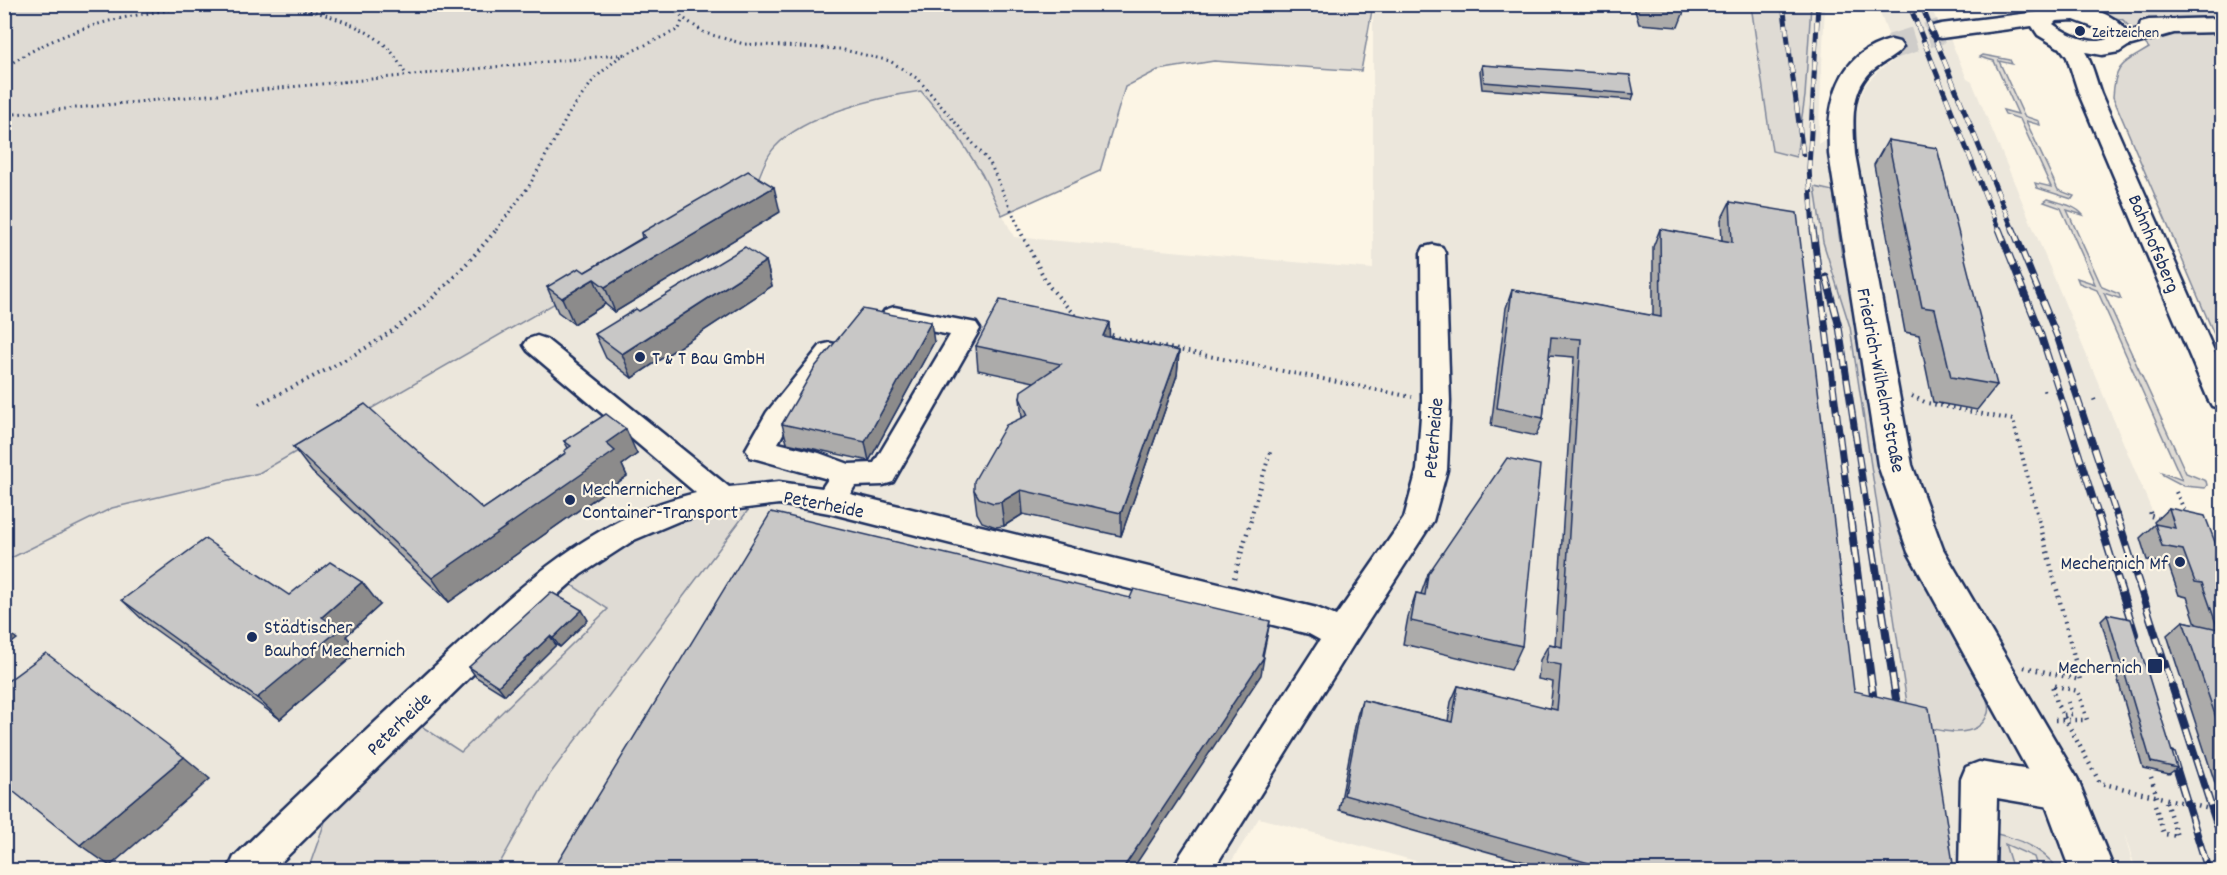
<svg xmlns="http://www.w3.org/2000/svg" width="2227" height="875" font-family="Dekko,sans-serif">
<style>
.built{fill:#ece7dc}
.green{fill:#dfdbd4;stroke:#7d8599;stroke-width:1.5}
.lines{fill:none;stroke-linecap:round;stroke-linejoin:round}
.major-tunnel{stroke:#cfcdca;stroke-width:25;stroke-dasharray:25 13;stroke-linecap:butt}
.minor-casing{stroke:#1b2f5e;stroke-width:5}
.major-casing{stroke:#1b2f5e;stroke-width:5}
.path-far2{stroke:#1b2f5e;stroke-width:3;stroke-dasharray:1.5 4;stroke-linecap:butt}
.path-far1{stroke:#1b2f5e;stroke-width:4;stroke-dasharray:1.5 4.5;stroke-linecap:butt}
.path{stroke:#1b2f5e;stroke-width:4.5;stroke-dasharray:1.5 5;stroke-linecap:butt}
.minor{fill:#fcf5e5;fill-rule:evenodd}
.major{fill:#fcf5e5;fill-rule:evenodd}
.rail-far2-casing{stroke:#1b2f5e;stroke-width:5}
.rail-far1-casing{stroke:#1b2f5e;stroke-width:7}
.rail-casing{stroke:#1b2f5e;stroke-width:8}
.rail-far2{stroke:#fcf5e5;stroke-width:4;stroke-dasharray:10;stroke-linecap:butt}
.rail-far1{stroke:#fcf5e5;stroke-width:4.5;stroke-dasharray:13;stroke-linecap:butt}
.rail{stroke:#fcf5e5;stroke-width:5;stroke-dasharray:16;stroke-linecap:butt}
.path-bridge{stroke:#1b2f5e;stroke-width:4.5;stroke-dasharray:1.5 5;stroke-linecap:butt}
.wall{fill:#acabaa;stroke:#1b2f5e;stroke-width:1.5}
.shaded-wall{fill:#8c8b8b;stroke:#1b2f5e;stroke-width:1.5}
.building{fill:#c8c7c6;stroke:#1b2f5e;stroke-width:1.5}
.poi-dot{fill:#1b2f5e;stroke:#fcf5e5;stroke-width:2}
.labels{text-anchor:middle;stroke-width:4.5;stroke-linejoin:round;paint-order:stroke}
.far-poi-label{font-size:16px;fill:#1b2f5e;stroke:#fcf5e5;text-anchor:start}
.street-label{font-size:20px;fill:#1b2f5e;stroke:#fcf5e5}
.poi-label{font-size:20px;fill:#1b2f5e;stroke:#fcf5e5;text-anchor:start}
</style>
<rect width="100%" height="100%" fill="#fcf5e5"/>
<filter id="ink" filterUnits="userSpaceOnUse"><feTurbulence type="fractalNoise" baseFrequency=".0167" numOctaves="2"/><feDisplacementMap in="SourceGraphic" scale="12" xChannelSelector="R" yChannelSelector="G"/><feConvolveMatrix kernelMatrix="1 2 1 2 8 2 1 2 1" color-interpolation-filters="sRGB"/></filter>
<g filter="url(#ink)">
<polygon class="built" points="1373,5 1751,5 1772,151 1805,96 1811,5 1825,5 1818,144 1856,120 1859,100 1866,84 1878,71 1897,58 1877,5 1930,5 1945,40 1950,39 1967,79 1972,82 2157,523 2190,530 2186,598 2210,666 2222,738 2222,870 2136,870 2124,832 2134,870 1448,870 1259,818 1226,870 496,870 550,774 748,510 567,582 608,609 461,752 415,722 334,796 308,870 5,870 5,561 112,508 259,473 754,189 774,148 804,124 887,96 920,91 956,133 982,174 1014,237 1373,269"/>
<g class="green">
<path d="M5,5H1373L1361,71L1214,61L1158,70L1125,87L1100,171L1002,215L982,174L956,133L921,91C878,97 804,115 775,147C765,157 760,176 754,189L259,473L112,508L5,561Z"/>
<polygon points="1751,5 1811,5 1805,96 1796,157 1772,151"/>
<path d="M2070,5H2222V353L2113,97C2115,63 2123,64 2149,48L2123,20Z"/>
<polygon points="1983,55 2010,60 2012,64 1999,61 2024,116 2039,121 2040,125 2026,121 2058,190 2074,196 2072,199 2037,188 2035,183 2051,187 2020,119 2005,114 2003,110 2018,114 1994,61 1980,57"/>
<path d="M1815,187L1833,191L1842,256L1847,257C1854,303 1861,348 1868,393C1878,459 1886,516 1919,576C1932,600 1995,692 1988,713C1978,744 1932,729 1910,723L1850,327L1823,242Z"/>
<path d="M2048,199C2060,203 2075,205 2083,215L2067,210L2102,287L2119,294L2121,299L2104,293L2186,473L2206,481L2207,485L2205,488L2184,486L2163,475L2161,472L2182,480L2097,290L2079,283L2077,278L2095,284L2061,208L2044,202Z"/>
<polygon points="749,509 550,774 496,870 308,870 334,796 415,722 461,752 608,609 567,582 606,552 682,517 721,510"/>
<path d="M1997,834C2021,839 2044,851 2059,870H2038L2034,857L2005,844L2013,870L1999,863L1992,857L1993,836Z"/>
</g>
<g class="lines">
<polyline class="major-tunnel" points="1891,47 1941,31"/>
<defs>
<g id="minor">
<path d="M2066,36C2088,41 2094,75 2101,94L2222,369V409L2212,406L2208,399L2079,94L2067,57L2056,42L2059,38Z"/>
<path d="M1433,245L1442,247L1445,253L1450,402L1447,470L1433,521L1353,645L1213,870H1173L1179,857L1320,640L1309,634L829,513L779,504L723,511L679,521L634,540L580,575L521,627L273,870H228L234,857C294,798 356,740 418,682C501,605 581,519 696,493L528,351L524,345L528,339L537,336L546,339L729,487L779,482L822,488L828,479L750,457L746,449L767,412L821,345L830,343L839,345L843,352L787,426L778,443L819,453L849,464L874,463L950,335L885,322L881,316L885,310L894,307L976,323L980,329L893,482L883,485L855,486L850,494L1317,608L1336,616L1404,518L1417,470L1422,402L1421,253L1424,247Z"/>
<polygon points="1979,762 2062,775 2075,780 2080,792 2075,804 2062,809 1997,798 1995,870 1959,870 1961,779 1966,767"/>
</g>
<g id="major">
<path d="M2062,6C2085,7 2113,11 2127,32L2139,29L2141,22L2149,20L2222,18V32L2174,33L2128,46L2119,52L2102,55L2058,47L2038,35L2032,26L1941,38L1933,36L1929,31L1933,26L1941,24L2038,12ZM2074,20L2101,30L2107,39C2092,46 2066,34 2053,24L2056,21Z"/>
<path d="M1891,40L1899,42L1903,47C1896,57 1882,62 1873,70C1849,90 1853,126 1855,154L1912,465L1943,549L2077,778L2114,870H2070L2044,800L1908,552L1878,465L1829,154C1827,105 1835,54 1891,40Z"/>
</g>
</defs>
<use href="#minor" class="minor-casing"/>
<use href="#major" class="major-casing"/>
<g class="path-far2">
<path d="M283,4C318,12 364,23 390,50C396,57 401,67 406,74"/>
<polyline points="669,4 683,18 705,33 744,44 840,49 890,61 918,79 990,163 1020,230"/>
<path d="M4,68C77,19 142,12 228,4"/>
<polyline points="4,115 627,54"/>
<polyline points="496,230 529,186 570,112 595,78 618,58 679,29 683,18"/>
</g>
<g class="path-far1">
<polyline points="1019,229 1048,285 1076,317"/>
<polyline points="1106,333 1124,339 1412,397"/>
<polyline points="2044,390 2045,394"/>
<polyline points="1912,396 1927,403 2013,420 2038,517"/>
<polyline points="2094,399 2095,402"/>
<path d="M259,404C305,380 353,359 396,328C434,301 467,264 497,229"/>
<polyline points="2176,492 2187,516"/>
<polyline points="2150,512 2152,517"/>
<polyline points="1251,517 1271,449"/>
</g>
<g class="path">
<polyline points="2151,516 2161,519"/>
<polyline points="2215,551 2222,536"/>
<polyline points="1234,578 1252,516"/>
<polyline points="2024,667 2080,680 2038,516"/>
<polyline points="2064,715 2072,714 2068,702"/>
<polyline points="2055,720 2087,720 2078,691 2052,685 2058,706"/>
<polyline points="2151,777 2157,797"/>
<polyline points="2155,805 2164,834 2177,836 2165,799"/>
</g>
<use href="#minor" class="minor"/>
<use href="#major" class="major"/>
<defs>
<g id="rail-far2">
<polyline points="1783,4 1803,154"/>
<polyline points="1909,4 1999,230"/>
<polyline points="1921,4 2013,230"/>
<polyline points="1813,230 1809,168 1818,4"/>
</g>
<g id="rail-far1">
<polyline points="1813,229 1850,517"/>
<polyline points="1999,229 2041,335 2099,517"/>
<polyline points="2013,229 2058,339 2117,517"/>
<polyline points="1826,277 1839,327 1868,517"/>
</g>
<g id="rail">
<polyline points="1850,516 1875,710"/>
<polyline points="1868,516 1898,712"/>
<polyline points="2098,516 2135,634"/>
<polyline points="2117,516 2222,840"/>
<polyline points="2172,754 2208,870"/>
</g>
</defs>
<use href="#rail-far2" class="rail-far2-casing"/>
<use href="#rail-far1" class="rail-far1-casing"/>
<use href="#rail" class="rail-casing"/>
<use href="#rail-far2" class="rail-far2"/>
<use href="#rail-far1" class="rail-far1"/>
<use href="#rail" class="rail"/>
<polyline class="path-bridge" points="2058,706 2100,783 2222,812"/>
</g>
<g class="wall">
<polygon points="1633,4 1683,4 1685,9 1678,27 1639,24"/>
<polygon points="1482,65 1634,94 1632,100 1482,89 1480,71"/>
<polygon points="1888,140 1997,385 1977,410 1933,402 1919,335 1905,332 1874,165"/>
<polygon points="1730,202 1854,691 1954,870 1553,870 1339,810 1357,716 1362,700 1448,721 1451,702 1458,686 1550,709 1553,682 1538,679 1540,660 1549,644 1555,645 1574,357 1549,355 1543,418 1536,436 1491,426 1506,308 1512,290 1653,316 1653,247 1660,229 1722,241 1721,220"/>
<polygon points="780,212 615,312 605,304 574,324 558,312 547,287 585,272 642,238 641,233"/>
<polygon points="766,261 772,286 632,378 606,358 595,334 639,311"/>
<polygon points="1110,337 1179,351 1177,375 1121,536 1023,514 1004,526 996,527 982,522 977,513 974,490 1022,418 1020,398 1034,382 978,370 976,346"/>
<polygon points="934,342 869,461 787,443 782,424"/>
<polygon points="564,441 637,454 622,465 627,476 449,602 312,472 293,447 483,509 565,453 568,448"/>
<polygon points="2169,508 2223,563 2223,788 2216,786 2167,635 2183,621 2196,624 2187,597 2179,595 2168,564 2147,560 2140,538 2155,524 2154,522"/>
<polygon points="1428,574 1522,646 1511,670 1403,644 1408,617 1416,593 1421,594"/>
<polygon points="289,595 380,605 346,636 359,651 280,719 146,623 122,600"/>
<polygon points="2107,614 2177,768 2169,774 2143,768 2101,620"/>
<polygon points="588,620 560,647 556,645 505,695 476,677 469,667"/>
</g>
<g class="shaded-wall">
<polygon points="774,187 780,212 615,312 605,287"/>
<polygon points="766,261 772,286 632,378 622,354"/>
<polygon points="594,279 605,304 574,324 562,298"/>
<polygon points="931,322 934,342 869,461 865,442"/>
<polygon points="1109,322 1110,346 1103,336"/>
<polygon points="1179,351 1177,375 1121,536 1121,513"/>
<polygon points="626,429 637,454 622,465 627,476 449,602 432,578 606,443"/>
<polygon points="1021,490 1023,514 1004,526 1001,502"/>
<polygon points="362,582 380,605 346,636 359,651 280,719 257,698 322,617"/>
<polygon points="582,610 588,620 560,647 553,638"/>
<polygon points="1270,621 1262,661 1264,657 1261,675 1132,870 1122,870"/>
<polygon points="4,629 17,639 4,649"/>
<polygon points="550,636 556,645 505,695 498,686"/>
<polygon points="184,757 210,779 110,866 80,845"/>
</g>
<g class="building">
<polygon points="1645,4 1683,4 1685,9 1645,6"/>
<polygon points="1482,65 1630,75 1634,94 1484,82"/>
<polygon points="1888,140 1937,148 1997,385 1951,377 1935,309 1922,307"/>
<polygon points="748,171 774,187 605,287 594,279 562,298 547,287 579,268 585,272 645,237 641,233"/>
<polygon points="1730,202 1797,213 1854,691 1929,708 1954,870 1614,870 1344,795 1362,700 1452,722 1458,686 1557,710 1561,665 1546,662 1549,644 1562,647 1581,339 1551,337 1543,418 1497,408 1512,290 1661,317 1660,229 1732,242"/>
<polygon points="745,247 766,261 622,354 595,334 636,309 639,311"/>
<polygon points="1000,300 1109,322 1103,336 1179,351 1121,513 1021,490 1001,502 993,503 979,498 974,490 974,481 1006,425 1028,415 1020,398 1021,391 1061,364 976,346"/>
<polygon points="862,309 931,322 865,442 782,424 815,367"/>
<polygon points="365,404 483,509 566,453 564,451 571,446 564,441 606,414 626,429 606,443 615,451 432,578 293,447"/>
<polygon points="1507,458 1540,465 1522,646 1411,621 1416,593 1425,595 1428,574"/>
<polygon points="2169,508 2205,516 2223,563 2223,738 2183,621 2218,629 2202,583 2195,582 2183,550 2162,546 2155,524 2175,528"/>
<polygon points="771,512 1130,598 1134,589 1270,621 1262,655 1264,657 1122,870 553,870"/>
<polygon points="205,539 289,595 330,562 362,582 322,617 340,629 257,698 122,600"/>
<polygon points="551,592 582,610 553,638 550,636 498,686 469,667"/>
<polygon points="2107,614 2131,619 2177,768 2151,762"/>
<polygon points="46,653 184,757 80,845 4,784 4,684"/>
</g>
</g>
<g class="poi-dot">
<circle cx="2080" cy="31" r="6"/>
<circle cx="640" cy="357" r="6"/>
<circle cx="570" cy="500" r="6"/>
<circle cx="2180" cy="562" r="6"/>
<circle cx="252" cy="637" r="6"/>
<rect x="2147" y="658" width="16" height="16" rx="3"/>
</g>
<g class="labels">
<g class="far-poi-label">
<text x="2092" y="37">Zeitzeichen</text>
</g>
<g class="street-label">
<text transform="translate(2155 243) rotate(67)" y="7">Bahnhofsberg</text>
<text transform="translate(1882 380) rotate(79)" y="7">Friedrich-Wilhelm-Straße</text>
<text transform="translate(1432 438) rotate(-85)" y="7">Peterheide</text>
<text transform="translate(824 503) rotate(11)" y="7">Peterheide</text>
<text transform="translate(398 723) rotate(-44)" y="7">Peterheide</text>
</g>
<g class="poi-label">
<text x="652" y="364">T &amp; T Bau GmbH</text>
<text x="582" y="495">Mechernicher<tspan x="582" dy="23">Container-Transport</tspan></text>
<text x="2168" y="569" text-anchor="end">Mechernich Mf</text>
<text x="264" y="633">Städtischer<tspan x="264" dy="23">Bauhof Mechernich</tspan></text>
<text x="2142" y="673" text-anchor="end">Mechernich</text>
</g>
</g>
<rect width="2227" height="875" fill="none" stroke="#fcf5e5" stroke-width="24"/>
<rect x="12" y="12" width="2203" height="851" fill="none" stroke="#1b2f5e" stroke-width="2" filter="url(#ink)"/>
</svg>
